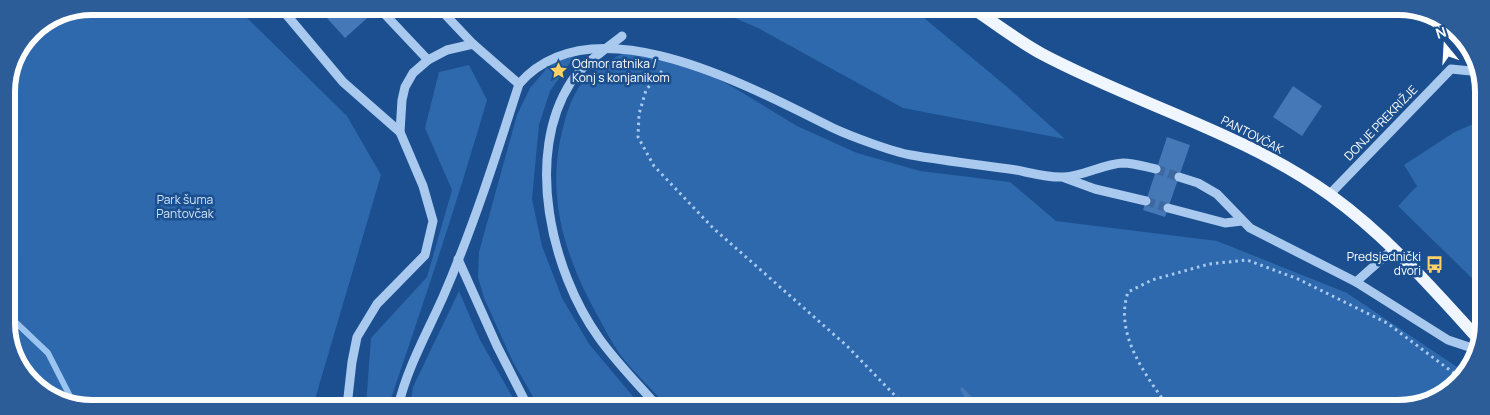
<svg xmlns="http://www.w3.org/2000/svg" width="1490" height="415" font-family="Manrope,sans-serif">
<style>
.green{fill:#2e69ad}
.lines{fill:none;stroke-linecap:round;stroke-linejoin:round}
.stream{stroke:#9cc4f0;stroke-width:6}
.building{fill:#4478b7}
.minor-tunnel{stroke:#3d69a0;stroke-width:9;stroke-dasharray:9 4.5;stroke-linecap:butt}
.path{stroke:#a9c9ee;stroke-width:3;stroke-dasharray:2.5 4;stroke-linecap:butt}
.minor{stroke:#a9c9ee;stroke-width:9}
.major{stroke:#f0f6ff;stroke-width:12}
.labels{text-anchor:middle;stroke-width:5;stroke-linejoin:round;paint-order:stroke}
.poi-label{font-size:12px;fill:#fff;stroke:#1b4f8f;text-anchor:start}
.street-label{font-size:12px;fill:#fff;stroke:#1b4f8f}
.park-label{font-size:12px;fill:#cfe3fa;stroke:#1b4f8f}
.rim{fill:none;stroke:#fff;stroke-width:6}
</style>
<rect width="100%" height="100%" fill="#1b4f8f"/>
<g class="green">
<polygon points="92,6 236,7 347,116 381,175 313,406 70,406 31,383 8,340 6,87 32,31 59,13"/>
<polygon points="712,8 912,8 1006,86 1065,139 903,108 758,28"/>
<path d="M625,53L697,68L733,87L797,126L857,153L920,171L1010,182L1056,221L1217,241L1347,293L1463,371L1450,391L1403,409L668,407C652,389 633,372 619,353C612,343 606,331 600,320C565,258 544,195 564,124C574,86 588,68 625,53Z"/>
<polygon points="574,57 550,91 539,125 532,199 542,246 562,298 589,344 642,407 539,407 513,362 484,298 478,277 479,252 517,115 530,88 553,61"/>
<path d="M469,65L487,100C457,203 423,305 388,407L366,406L371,338L427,277L452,190L425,128L439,72Z"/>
<polygon points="1482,120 1481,287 1398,206 1417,186 1404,165 1453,133"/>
<polygon points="459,291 479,338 518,407 410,407 413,387"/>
</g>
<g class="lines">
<polyline class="stream" points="8,315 48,353 75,406"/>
</g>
<g class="building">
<polygon points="317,7 374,7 376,10 345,38"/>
<polygon points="1293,86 1322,106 1302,136 1273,117"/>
<polygon points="1167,137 1190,145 1165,217 1143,210"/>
<polygon points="962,387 978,403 985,403 991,408 970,408 960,389"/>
</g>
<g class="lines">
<g class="minor-tunnel">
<polyline points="1156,169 1179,177"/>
<polyline points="1146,201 1168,208"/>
</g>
<g class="path">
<polyline points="662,71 646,90 639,114 638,137 654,166 713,228 847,346 907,408"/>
<path d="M1169,408C1145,374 1114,334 1128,292L1152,280L1209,264L1247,260L1298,279L1387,323L1459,377"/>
</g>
<g class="minor">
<polyline points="280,7 343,82 400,132"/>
<polyline points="378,7 428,60"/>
<polyline points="438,7 473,44"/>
<path d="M622,36C606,49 583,64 571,82C524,155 551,271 599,338C616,362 638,384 658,407"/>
<polyline points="1179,177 1198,183 1217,194 1250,228 1356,282 1393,249"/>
<polyline points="1065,178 1095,189 1146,201"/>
<polyline points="1329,195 1451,69 1481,72"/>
<polyline points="1168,208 1225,223 1242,221"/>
<polyline points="458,259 497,346 528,407"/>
<polyline points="1356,282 1448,340 1478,350"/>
<polyline points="347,406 352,362 357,337 377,304 425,255 433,221 423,186 400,132 402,100 405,87 413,73 428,60 447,50 473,44 519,84"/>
<path d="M398,407C407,368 427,333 443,297C473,228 496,156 519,84C592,0 748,86 833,128C850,136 893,152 911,155C946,161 981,165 1016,170C1031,173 1049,178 1064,177C1084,176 1103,164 1123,163C1134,163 1146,167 1156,169"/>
</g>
<path class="major" d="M972,8C995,23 1018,41 1042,54C1136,104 1242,132 1330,195C1387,236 1434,290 1481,342"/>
</g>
<defs>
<symbol id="sight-bare" viewBox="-9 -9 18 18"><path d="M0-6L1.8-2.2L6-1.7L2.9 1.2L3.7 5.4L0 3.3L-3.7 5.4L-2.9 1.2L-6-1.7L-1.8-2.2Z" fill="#ffd166" stroke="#1b4f8f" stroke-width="2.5" paint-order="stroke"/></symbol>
<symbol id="bus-bare" viewBox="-9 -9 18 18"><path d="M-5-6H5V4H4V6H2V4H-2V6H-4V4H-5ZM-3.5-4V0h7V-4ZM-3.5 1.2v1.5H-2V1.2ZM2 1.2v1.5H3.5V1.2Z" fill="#ffd166" stroke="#1b4f8f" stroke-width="2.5" paint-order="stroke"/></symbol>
</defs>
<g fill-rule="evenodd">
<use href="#sight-bare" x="546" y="58" width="25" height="25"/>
<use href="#bus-bare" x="1422" y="252" width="25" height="25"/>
</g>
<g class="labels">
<g class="poi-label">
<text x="572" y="68">Odmor ratnika /<tspan x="572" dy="14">Konj s konjanikom</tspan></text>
<text x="1421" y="261" text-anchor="end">Predsjednički<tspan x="1421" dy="14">dvori</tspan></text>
</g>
<g class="street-label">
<text transform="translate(1381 123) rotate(-46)" y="4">DONJE PREKRIŽJE</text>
<text transform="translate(1252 135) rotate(27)" y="4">PANTOVČAK</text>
</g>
<g class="park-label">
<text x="185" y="204">Park šuma<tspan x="185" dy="14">Pantovčak</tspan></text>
</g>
</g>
<path d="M0 0H1490V415H0ZM92 15H1398A77 77 0 0 1 1475 92V323A77 77 0 0 1 1398 400H92A77 77 0 0 1 15 323V92A77 77 0 0 1 92 15Z" fill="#2d5d98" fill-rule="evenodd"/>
<path class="rim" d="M92 15H1398A77 77 0 0 1 1475 92V323A77 77 0 0 1 1398 400H92A77 77 0 0 1 15 323V92A77 77 0 0 1 92 15Z"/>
<g transform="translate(1445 45) rotate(342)" stroke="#1b4f8f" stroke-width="4" paint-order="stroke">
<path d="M0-4L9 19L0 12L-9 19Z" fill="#ffffff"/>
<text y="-8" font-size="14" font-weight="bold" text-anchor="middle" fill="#ffffff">N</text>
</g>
</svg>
